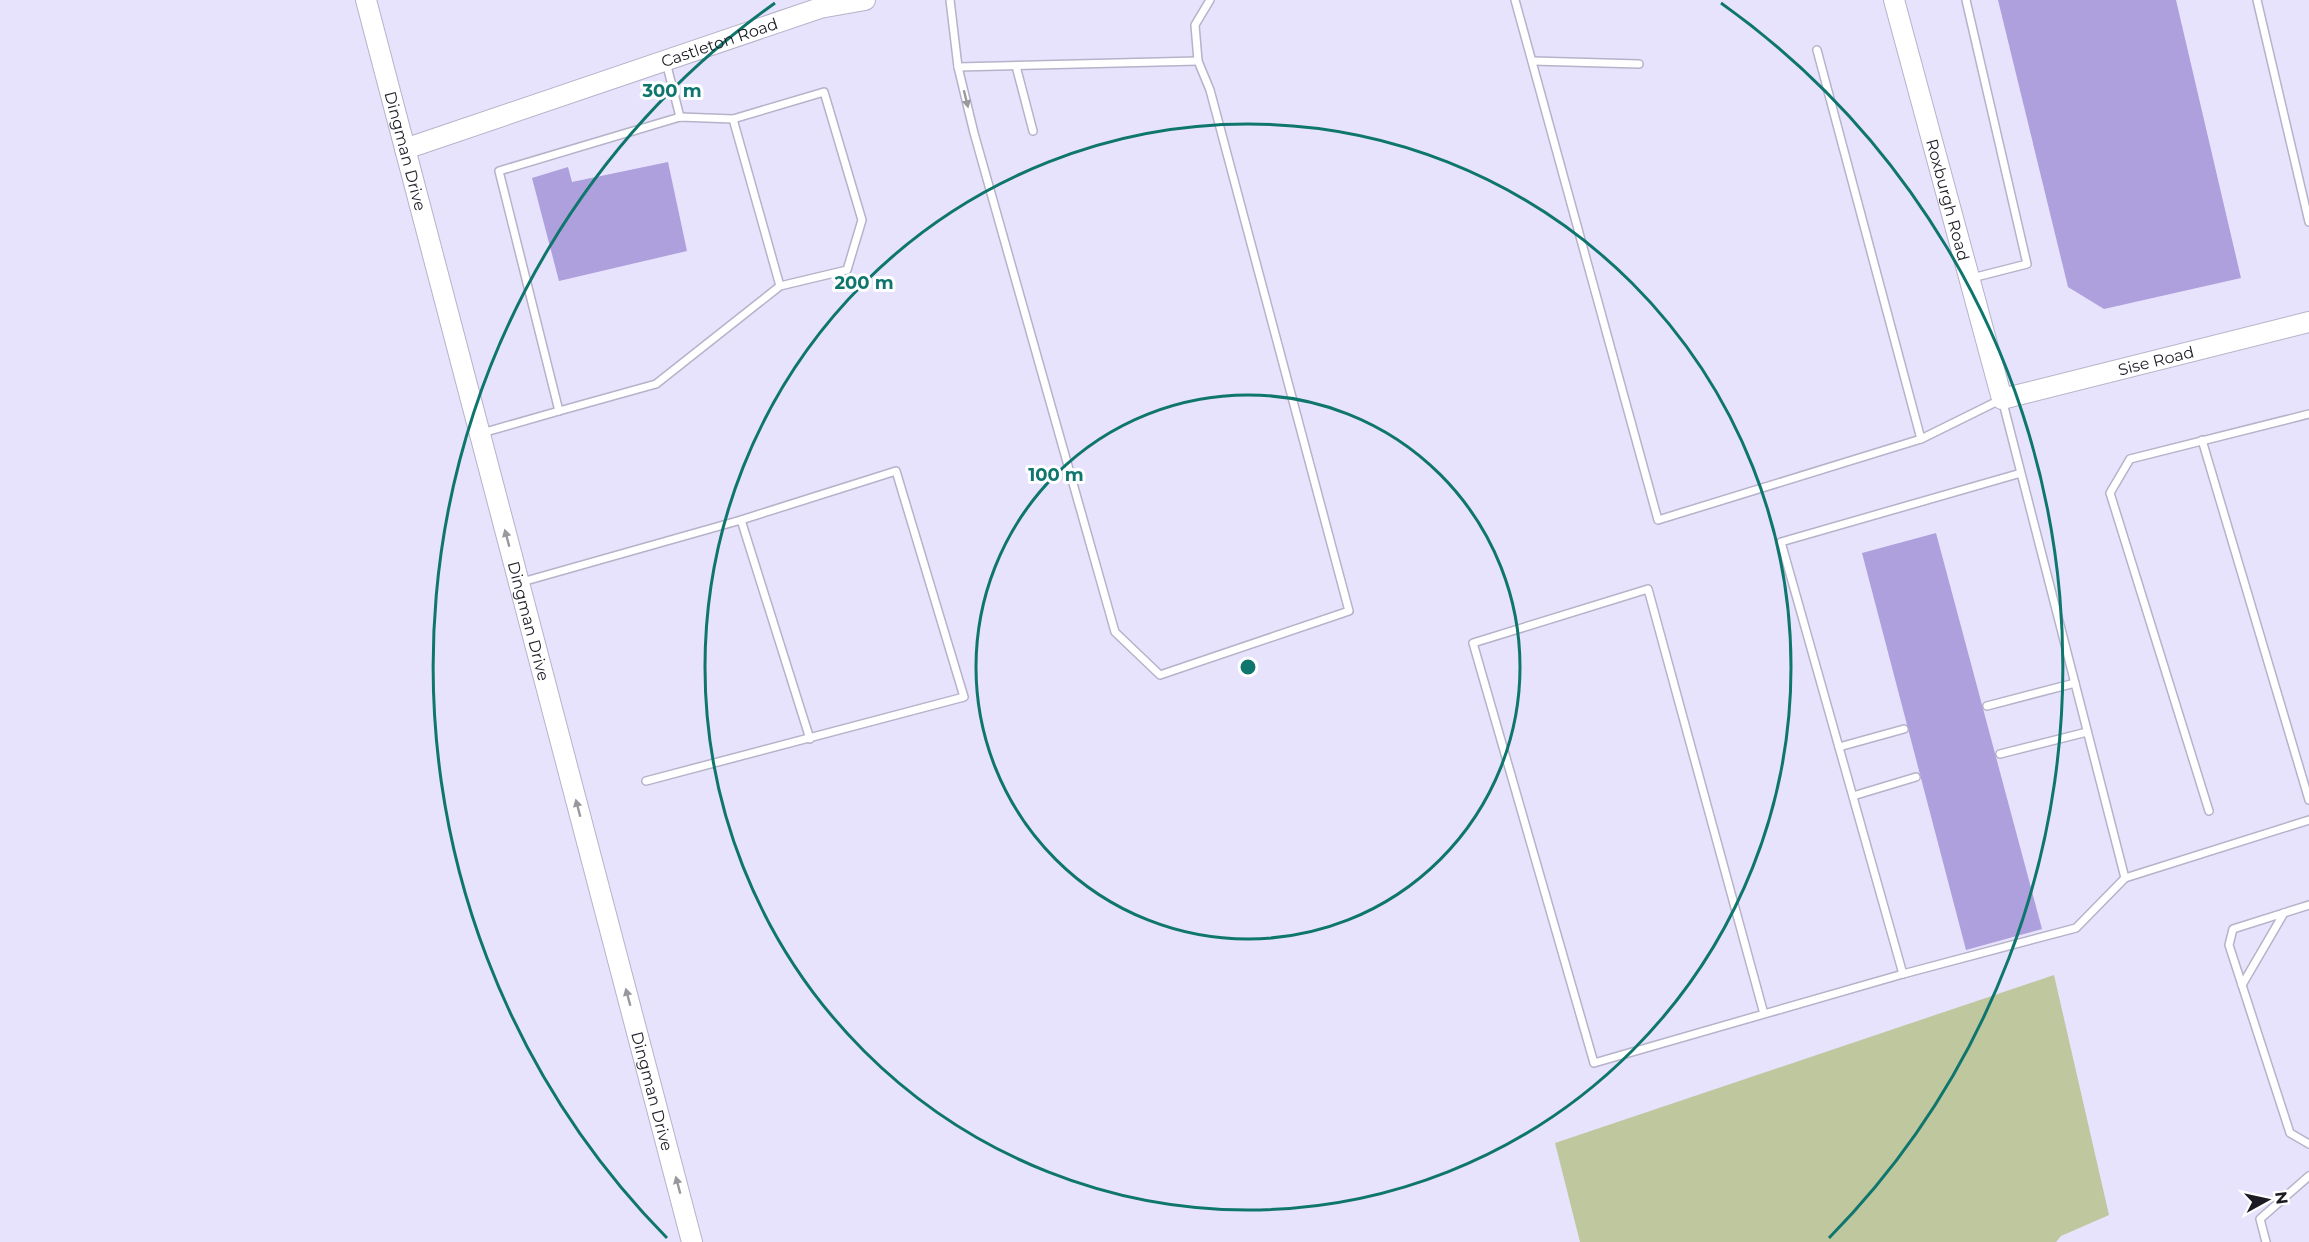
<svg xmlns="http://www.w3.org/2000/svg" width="2309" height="1242" font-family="Montserrat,sans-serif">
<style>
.green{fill:#bec79e}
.building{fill:#ada0dc}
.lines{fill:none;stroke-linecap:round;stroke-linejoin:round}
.lane-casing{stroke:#b6b2c9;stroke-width:10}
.secondary-casing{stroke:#b6b2c9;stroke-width:22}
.lane{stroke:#fff;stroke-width:7}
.secondary{stroke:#fff;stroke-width:20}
.oneway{fill:#99989c}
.ring{fill:none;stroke:#0f766e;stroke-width:3}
.labels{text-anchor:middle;stroke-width:6;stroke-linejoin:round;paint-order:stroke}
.street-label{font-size:16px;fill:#1c1a23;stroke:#fff}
.centre{fill:#0f766e;stroke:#fff;stroke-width:3}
.ring-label{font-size:18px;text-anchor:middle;font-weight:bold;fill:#0f766e;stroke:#fff;stroke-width:6;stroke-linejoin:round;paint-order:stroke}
</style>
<rect width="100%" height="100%" fill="#e8e3fc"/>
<polygon class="green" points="2054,975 2109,1215 2061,1236 2056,1242 1580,1242 1555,1143"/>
<g class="building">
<polygon points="1998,0 2176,0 2241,278 2104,309 2068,287"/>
<polygon points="668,162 687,251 559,281 532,178 568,167 572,182"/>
<polygon points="1936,533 2042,929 1966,950 1862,553"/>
</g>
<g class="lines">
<defs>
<g id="lane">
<polyline points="950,0 958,67 974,133 1115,632 1160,675 1349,611 1210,90 1198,61 1195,25 1210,0"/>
<polyline points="1515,0 1658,520 1921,439 2002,399 2125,878 2076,928 1903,974 1781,542 2021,473"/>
<polyline points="1966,0 2027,264 1972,278"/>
<polyline points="2257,0 2309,222"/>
<polyline points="1817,50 1921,439"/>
<polyline points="1533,61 1639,64"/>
<polyline points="666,62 680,117"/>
<polyline points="1016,66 1033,131"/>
<polyline points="958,67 1198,61"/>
<polyline points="559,411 656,384 780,286 733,119 824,92 862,220 847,270 780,286"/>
<polyline points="482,433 559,411 499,171 680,117 733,119"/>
<polyline points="2202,440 2309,800"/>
<polyline points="741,520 810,739"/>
<polyline points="522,582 741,520 896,471 964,697 646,781"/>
<polyline points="1987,706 2075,683"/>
<polyline points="1839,747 1904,729"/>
<polyline points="2000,754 2087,732"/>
<polyline points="1853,796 1916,777"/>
<polyline points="2209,811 2110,493 2130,459 2309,414"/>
<polyline points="2125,878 2309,820"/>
<polyline points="2309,905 2233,929 2229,945 2290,1133 2309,1144"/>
<polyline points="2242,985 2284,913"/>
<polyline points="1764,1014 1648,589 1473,643 1594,1063 1903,974"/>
<polyline points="2266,1242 2260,1219 2309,1176"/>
</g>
<g id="secondary">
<path id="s1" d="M366,0L692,1242"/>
<path id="s2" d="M1894,0L2002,399L2309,322"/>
<path id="s3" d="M405,149L820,8L865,0"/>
</g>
</defs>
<use href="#lane" class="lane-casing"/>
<use href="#secondary" class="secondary-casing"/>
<use href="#lane" class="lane"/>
<use href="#secondary" class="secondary"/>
</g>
<defs><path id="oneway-solid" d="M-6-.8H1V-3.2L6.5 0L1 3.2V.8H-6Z" transform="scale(1.5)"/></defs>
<g class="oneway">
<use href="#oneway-solid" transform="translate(966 99) rotate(76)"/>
<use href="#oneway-solid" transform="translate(507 538) rotate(-105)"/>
<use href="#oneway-solid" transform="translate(578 808) rotate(-105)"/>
<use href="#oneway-solid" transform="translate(628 997) rotate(-105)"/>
<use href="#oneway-solid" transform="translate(678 1185) rotate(-105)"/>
</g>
<g class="ring">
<circle cx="1248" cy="667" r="272"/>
<circle cx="1248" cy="667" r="543"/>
<path d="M667 1238A815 815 0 0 1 775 3M1721 3A815 815 0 0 1 1829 1238"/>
</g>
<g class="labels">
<g class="street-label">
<text dy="6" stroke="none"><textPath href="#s3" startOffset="332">Castleton Road</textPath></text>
<text dy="6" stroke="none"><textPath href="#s1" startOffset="156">Dingman Drive</textPath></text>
<text dy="6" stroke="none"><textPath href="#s2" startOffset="207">Roxburgh Road</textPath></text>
<text dy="6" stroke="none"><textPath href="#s2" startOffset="572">Sise Road</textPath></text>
<text dy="6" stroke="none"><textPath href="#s1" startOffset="642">Dingman Drive</textPath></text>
<text dy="6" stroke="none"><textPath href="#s1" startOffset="1128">Dingman Drive</textPath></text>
</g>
</g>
<circle cx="1248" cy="667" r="9" class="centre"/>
<g class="ring-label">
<text x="672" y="97">300 m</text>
<text x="864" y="289">200 m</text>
<text x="1056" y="481">100 m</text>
</g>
<g transform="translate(2267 1200) rotate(82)" stroke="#ffffff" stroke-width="4.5" paint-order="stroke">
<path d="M0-4.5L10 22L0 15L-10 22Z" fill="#1c1a23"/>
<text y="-9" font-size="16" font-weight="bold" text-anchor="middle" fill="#1c1a23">N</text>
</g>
</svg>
